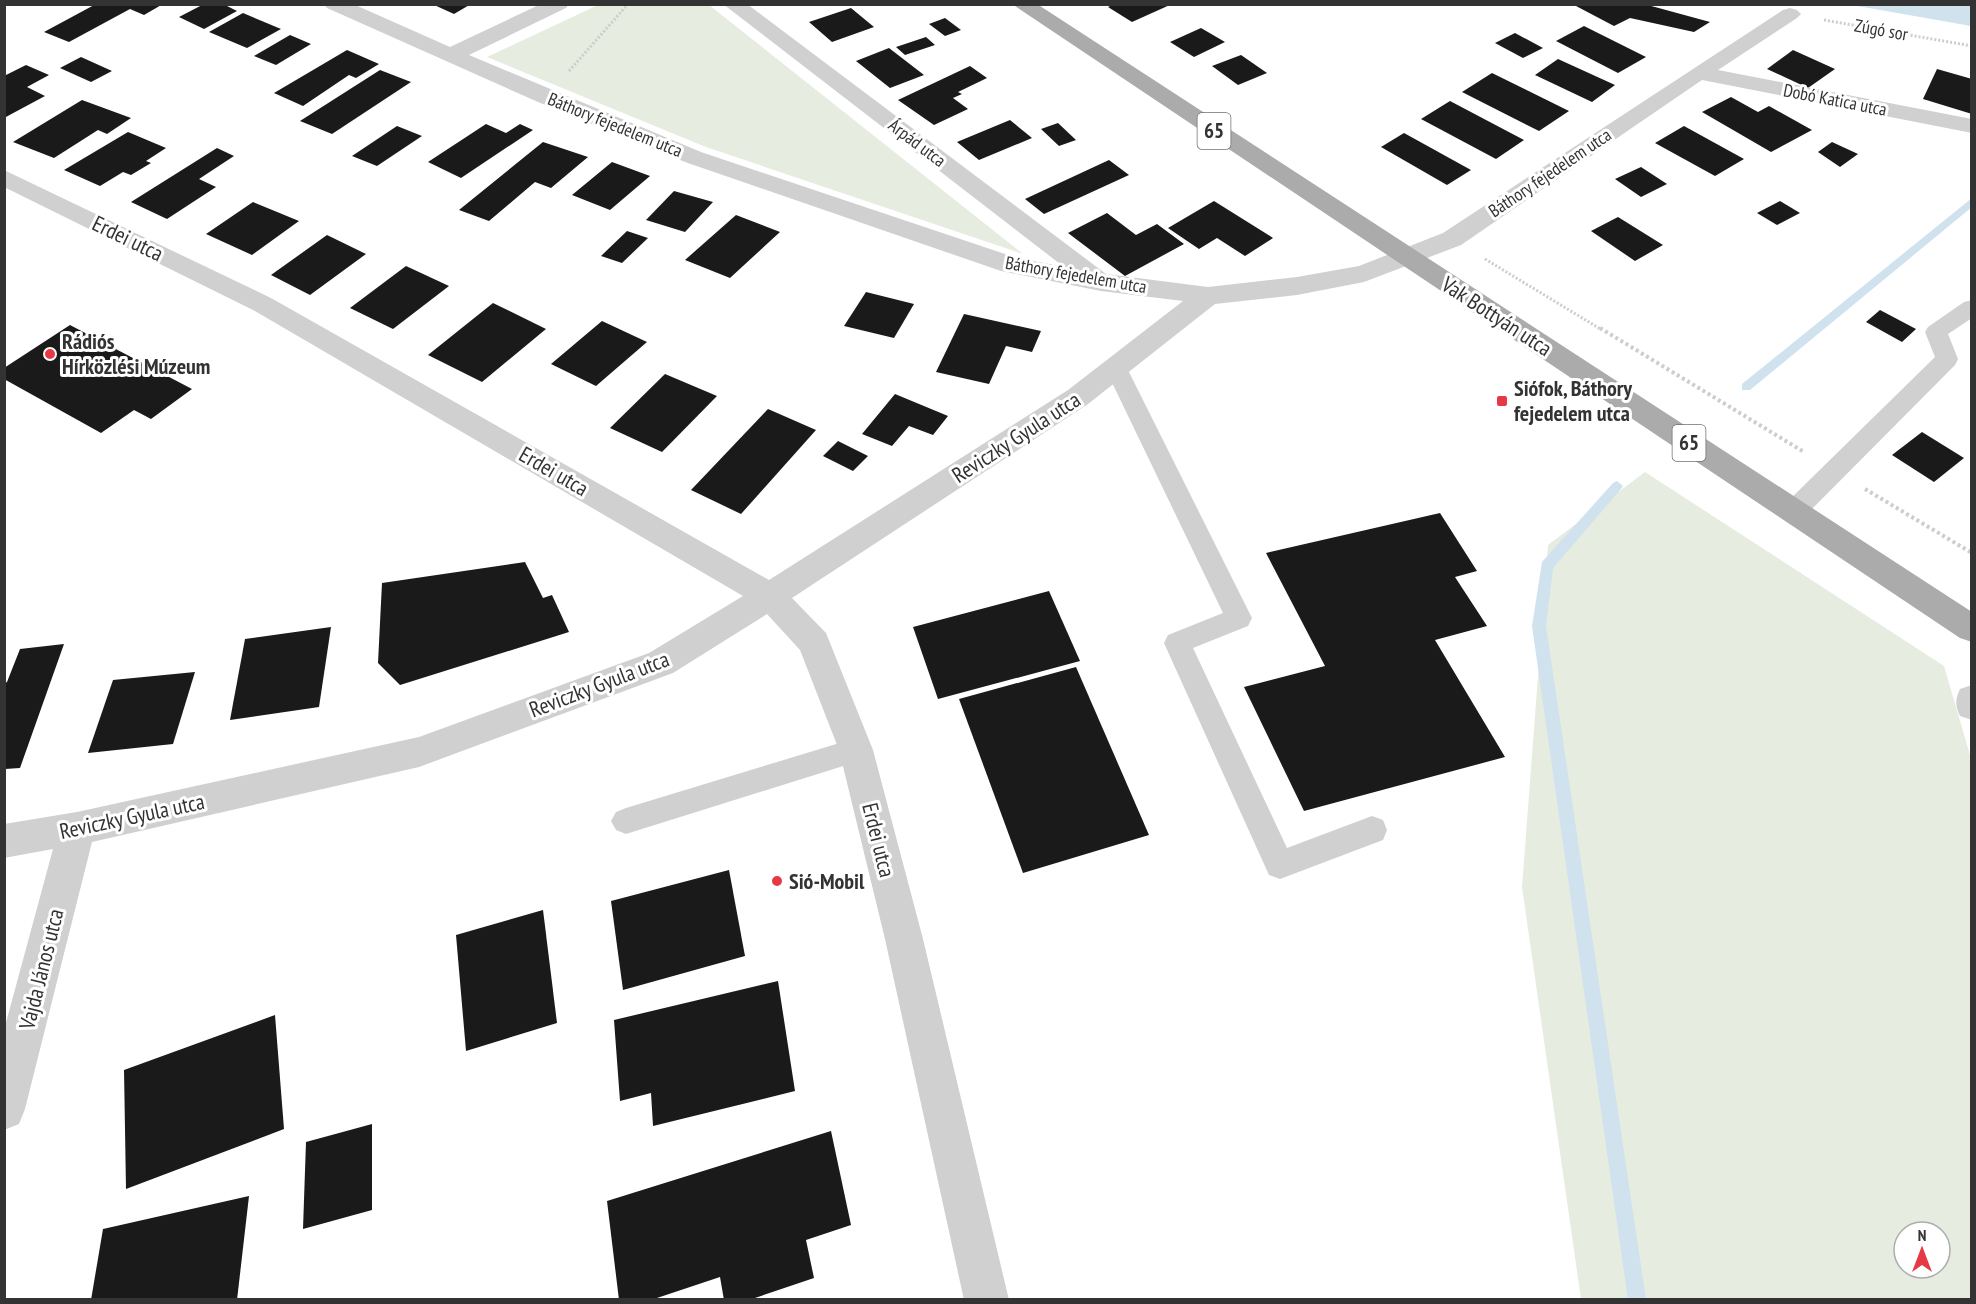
<svg xmlns="http://www.w3.org/2000/svg" width="1976" height="1304" font-family="'PT Sans Narrow',sans-serif">
<style>
.green{fill:#e6ecdf;fill-rule:evenodd}
.water{fill:#cfe2ee}
.lines{fill:none;stroke-linecap:round;stroke-linejoin:round}
.stream{fill:#cfe2ee;fill-rule:evenodd}
.building{fill:#1a1a1a}
.path-far1{stroke:#cdcdcd;stroke-width:3;stroke-dasharray:2 2;stroke-linecap:butt}
.path{stroke:#cdcdcd;stroke-width:4;stroke-dasharray:3 3;stroke-linecap:butt}
.service{fill:#d0d0d0;fill-rule:evenodd}
.minor{fill:#d0d0d0;fill-rule:evenodd}
.primary{fill:#ababab;fill-rule:evenodd}
.poi-dot{fill:#e63946;stroke:#fff;stroke-width:2}
.labels{text-anchor:middle;stroke-width:6;stroke-linejoin:round;paint-order:stroke}
.far-street-label{font-size:18px;fill:#333;stroke:#fff}
.shield{fill:#fff;stroke:#707070;stroke-width:1.5}
.shield-label{font-size:21px;font-weight:bold;fill:#333}
.street-label{font-size:22px;fill:#333;stroke:#fff}
.poi-label{font-size:22px;font-weight:bold;fill:#333;stroke:#fff;text-anchor:start}
</style>
<rect width="100%" height="100%" fill="#fff"/>
<g class="green">
<polygon points="598,5 709,5 1023,254 706,147 487,57"/>
<path d="M1645,472L1944,666L1972,762L1971,1299H1581L1522,887L1548,545ZM1904,1232H1940V1268H1904Z"/>
</g>
<polygon class="water" points="1852,5 1971,5 1971,26"/>
<g class="lines">
<g class="stream">
<polygon points="1972,198 1972,207 1750,390 1742,390 1742,384"/>
<polygon points="1617,481 1623,486 1621,489 1553,568 1546,626 1646,1300 1628,1300 1532,626 1542,562 1613,483"/>
</g>
</g>
<g class="building">
<polygon points="96,4 163,4 144,15 130,9 69,42 44,32"/>
<polygon points="204,4 223,4 237,11 204,29 179,17"/>
<polygon points="432,4 471,4 454,14"/>
<polygon points="1114,4 1172,4 1132,22 1108,7"/>
<polygon points="1580,4 1644,4 1710,22 1694,32 1630,18 1614,26 1576,6"/>
<polygon points="851,8 874,27 832,42 809,22"/>
<polygon points="243,13 281,29 247,48 209,32"/>
<polygon points="945,18 961,30 945,36 929,24"/>
<polygon points="1584,26 1646,57 1618,73 1556,41"/>
<polygon points="1201,28 1225,42 1194,57 1170,42"/>
<polygon points="1515,33 1543,48 1523,58 1495,43"/>
<polygon points="290,35 311,44 276,65 254,56"/>
<polygon points="926,37 935,45 905,55 896,47"/>
<polygon points="889,48 924,75 890,88 856,61"/>
<polygon points="347,50 379,64 356,78 349,75 303,106 274,93"/>
<polygon points="1793,50 1835,69 1808,88 1767,69"/>
<polygon points="1241,55 1267,73 1238,85 1212,66"/>
<polygon points="81,57 112,71 91,82 60,68"/>
<polygon points="1558,59 1615,85 1592,102 1535,75"/>
<polygon points="26,65 49,75 27,87 45,96 4,118 4,76"/>
<polygon points="970,66 987,78 958,92 962,94 953,98 968,109 934,125 898,100"/>
<polygon points="1937,69 1972,79 1972,114 1923,99"/>
<polygon points="380,70 411,82 332,134 300,121"/>
<polygon points="1492,73 1569,111 1539,131 1462,92"/>
<polygon points="1731,97 1758,112 1769,106 1812,130 1771,152 1702,112"/>
<polygon points="82,100 131,118 107,134 98,130 54,158 13,142"/>
<polygon points="1450,101 1524,140 1496,159 1421,119"/>
<polygon points="1010,120 1032,138 979,160 957,142"/>
<polygon points="1058,123 1076,140 1059,146 1041,129"/>
<polygon points="486,124 506,133 520,124 533,130 461,178 428,162"/>
<polygon points="397,126 422,136 377,166 352,156"/>
<polygon points="1684,126 1744,159 1715,176 1655,143"/>
<polygon points="128,132 166,148 146,161 151,163 131,175 123,172 100,186 64,170"/>
<polygon points="1404,133 1471,170 1447,185 1381,147"/>
<polygon points="543,142 588,157 551,188 535,182 489,221 459,210"/>
<polygon points="1832,142 1858,154 1840,167 1818,152"/>
<polygon points="217,148 234,156 199,179 216,187 167,219 131,202"/>
<polygon points="1109,160 1129,175 1044,214 1025,199"/>
<polygon points="612,162 650,176 610,210 572,195"/>
<polygon points="1641,167 1667,184 1641,197 1615,179"/>
<polygon points="674,191 713,202 685,232 646,220"/>
<polygon points="1214,201 1273,238 1245,256 1217,238 1199,249 1168,228"/>
<polygon points="1780,201 1800,213 1777,225 1757,213"/>
<polygon points="253,202 299,221 252,255 206,234"/>
<polygon points="1107,213 1136,235 1157,224 1184,244 1125,276 1068,233"/>
<polygon points="736,215 780,232 730,278 685,260"/>
<polygon points="1618,217 1663,245 1635,261 1591,231"/>
<polygon points="627,231 648,238 622,263 601,256"/>
<polygon points="327,235 366,254 310,295 271,275"/>
<polygon points="406,266 449,286 393,329 350,308"/>
<polygon points="866,292 914,304 894,338 844,326"/>
<polygon points="493,303 546,329 482,382 428,355"/>
<polygon points="1880,310 1916,329 1902,342 1866,322"/>
<polygon points="964,314 1041,331 1032,352 1006,346 989,384 936,372"/>
<polygon points="602,321 647,342 596,386 551,364"/>
<polygon points="70,325 192,389 151,419 134,410 101,433 4,379 4,368"/>
<polygon points="665,374 717,396 662,452 610,428"/>
<polygon points="895,394 948,416 933,435 909,426 892,446 862,434"/>
<polygon points="768,409 816,430 741,514 691,490"/>
<polygon points="1922,432 1964,458 1934,482 1892,455"/>
<polygon points="838,441 868,456 853,471 823,456"/>
<polygon points="1440,513 1477,571 1455,577 1487,626 1435,640 1505,757 1304,811 1244,687 1325,666 1266,553"/>
<polygon points="525,562 543,598 552,595 569,632 400,685 378,663 382,583"/>
<polygon points="1049,591 1080,661 938,699 913,627"/>
<polygon points="331,627 319,707 230,720 245,639"/>
<polygon points="64,644 20,768 5,769 5,683 7,682 20,649"/>
<polygon points="1076,667 1149,835 1023,873 959,699"/>
<polygon points="195,672 173,744 88,753 113,680"/>
<polygon points="729,870 745,956 623,990 611,901"/>
<polygon points="543,910 557,1023 466,1051 456,935"/>
<polygon points="778,981 795,1091 653,1126 651,1093 620,1101 614,1020"/>
<polygon points="275,1015 284,1129 126,1189 124,1070"/>
<polygon points="372,1124 372,1210 303,1229 306,1142"/>
<polygon points="831,1131 851,1225 806,1240 814,1278 749,1300 724,1300 720,1277 651,1300 619,1300 607,1201"/>
<polygon points="249,1196 237,1300 91,1300 103,1229"/>
</g>
<g class="lines">
<g class="path-far1">
<polyline points="1824,20 1972,46"/>
<polyline points="569,71 628,4"/>
<polyline points="1485,259 1602,330"/>
</g>
<g class="path">
<polyline points="1600,328 1804,452"/>
<polyline points="1865,489 1972,553"/>
</g>
<g class="service">
<polygon points="1972,300 1972,318 1948,334 1958,359 1955,365 1802,519 1793,521 1784,519 1781,512 1784,505 1935,357 1925,332 1928,327 1964,302"/>
<polygon points="1116,360 1124,362 1252,618 1248,626 1193,648 1287,848 1372,816 1383,820 1387,830 1383,840 1280,879 1269,875 1164,643 1168,635 1223,613 1105,368 1108,362"/>
<polygon points="856,738 866,741 870,750 866,759 856,762 626,834 616,830 611,821 616,812 626,808"/>
</g>
<g class="minor">
<polygon points="324,4 353,4 450,47 541,4 569,4 566,8 469,55 701,152 1014,257 1064,267 723,4 747,4 1106,274 1208,287 1297,277 1359,266 1443,233 1783,10 1790,8 1797,10 1801,14 1797,18 1718,70 1972,119 1972,133 1702,80 1461,245 1364,282 1297,295 1215,304 1088,404 792,598 826,633 873,750 923,939 1009,1300 964,1300 885,939 839,750 800,650 767,614 673,673 419,767 92,842 25,1109 19,1124 4,1130 4,1030 53,849 4,858 4,824 77,812 419,737 649,653 743,596 253,310 4,187 4,170 271,298 769,580 1068,390 1183,301 1101,291 1001,271 685,162 538,102 327,8"/>
<path d="M1972,685V720L1960,716C1955,705 1955,700 1960,689Z"/>
</g>
<polygon class="primary" points="1012,4 1037,4 1972,612 1972,642 1960,638"/>
</g>
<g class="poi-dot">
<circle cx="50" cy="354" r="6"/>
<rect x="1496" y="395" width="12" height="12" rx="3"/>
<circle cx="777" cy="881" r="6"/>
</g>
<g class="labels">
<g class="far-street-label">
<text transform="translate(1881 30) rotate(10)" y="6">Zúgó sor</text>
<text transform="translate(1835 100) rotate(11)" y="6">Dobó Katica utca</text>
<text transform="translate(615 125) rotate(22)" y="6">Báthory fejedelem utca</text>
<text transform="translate(917 143) rotate(37)" y="6">Árpád utca</text>
<text transform="translate(1550 173) rotate(-34)" y="6">Báthory fejedelem utca</text>
<text transform="translate(1076 275) rotate(10)" y="6">Báthory fejedelem utca</text>
</g>
<g class="shield">
<rect x="1197.5" y="113" width="33" height="36" rx="4.5"/>
<rect x="1672.5" y="425" width="33" height="36" rx="4.5"/>
</g>
<g class="shield-label">
<text x="1214" y="138">65</text>
<text x="1689" y="450">65</text>
</g>
<g class="street-label">
<text transform="translate(128 238) rotate(26)" y="8">Erdei utca</text>
<text transform="translate(1497 316) rotate(33)" y="8">Vak Bottyán utca</text>
<text transform="translate(1016 437) rotate(-33)" y="8">Reviczky Gyula utca</text>
<text transform="translate(554 471) rotate(30)" y="8">Erdei utca</text>
<text transform="translate(599 684) rotate(-21)" y="8">Reviczky Gyula utca</text>
<text transform="translate(132 816) rotate(-12)" y="8">Reviczky Gyula utca</text>
<text transform="translate(879 840) rotate(76)" y="8">Erdei utca</text>
<text transform="translate(41 969) rotate(-76)" y="8">Vajda János utca</text>
</g>
<g class="poi-label">
<text x="62" y="349">Rádiós<tspan x="62" dy="25">Hírközlési Múzeum</tspan></text>
<text x="1514" y="396">Siófok, Báthory<tspan x="1514" dy="25">fejedelem utca</tspan></text>
<text x="789" y="889">Sió-Mobil</text>
</g>
</g>
<rect width="1976" height="1304" fill="none" stroke="#333333" stroke-width="12"/>
<g transform="translate(1922 1250)"><circle r="28" fill="#ffffff" stroke="#adadad" stroke-width="1.5"/>
<path d="M0-4.5L10 22L0 15L-10 22Z" fill="#e63946"/>
<text y="-9" font-size="16" font-weight="bold" text-anchor="middle" fill="#333333">N</text>
</g>
</svg>
